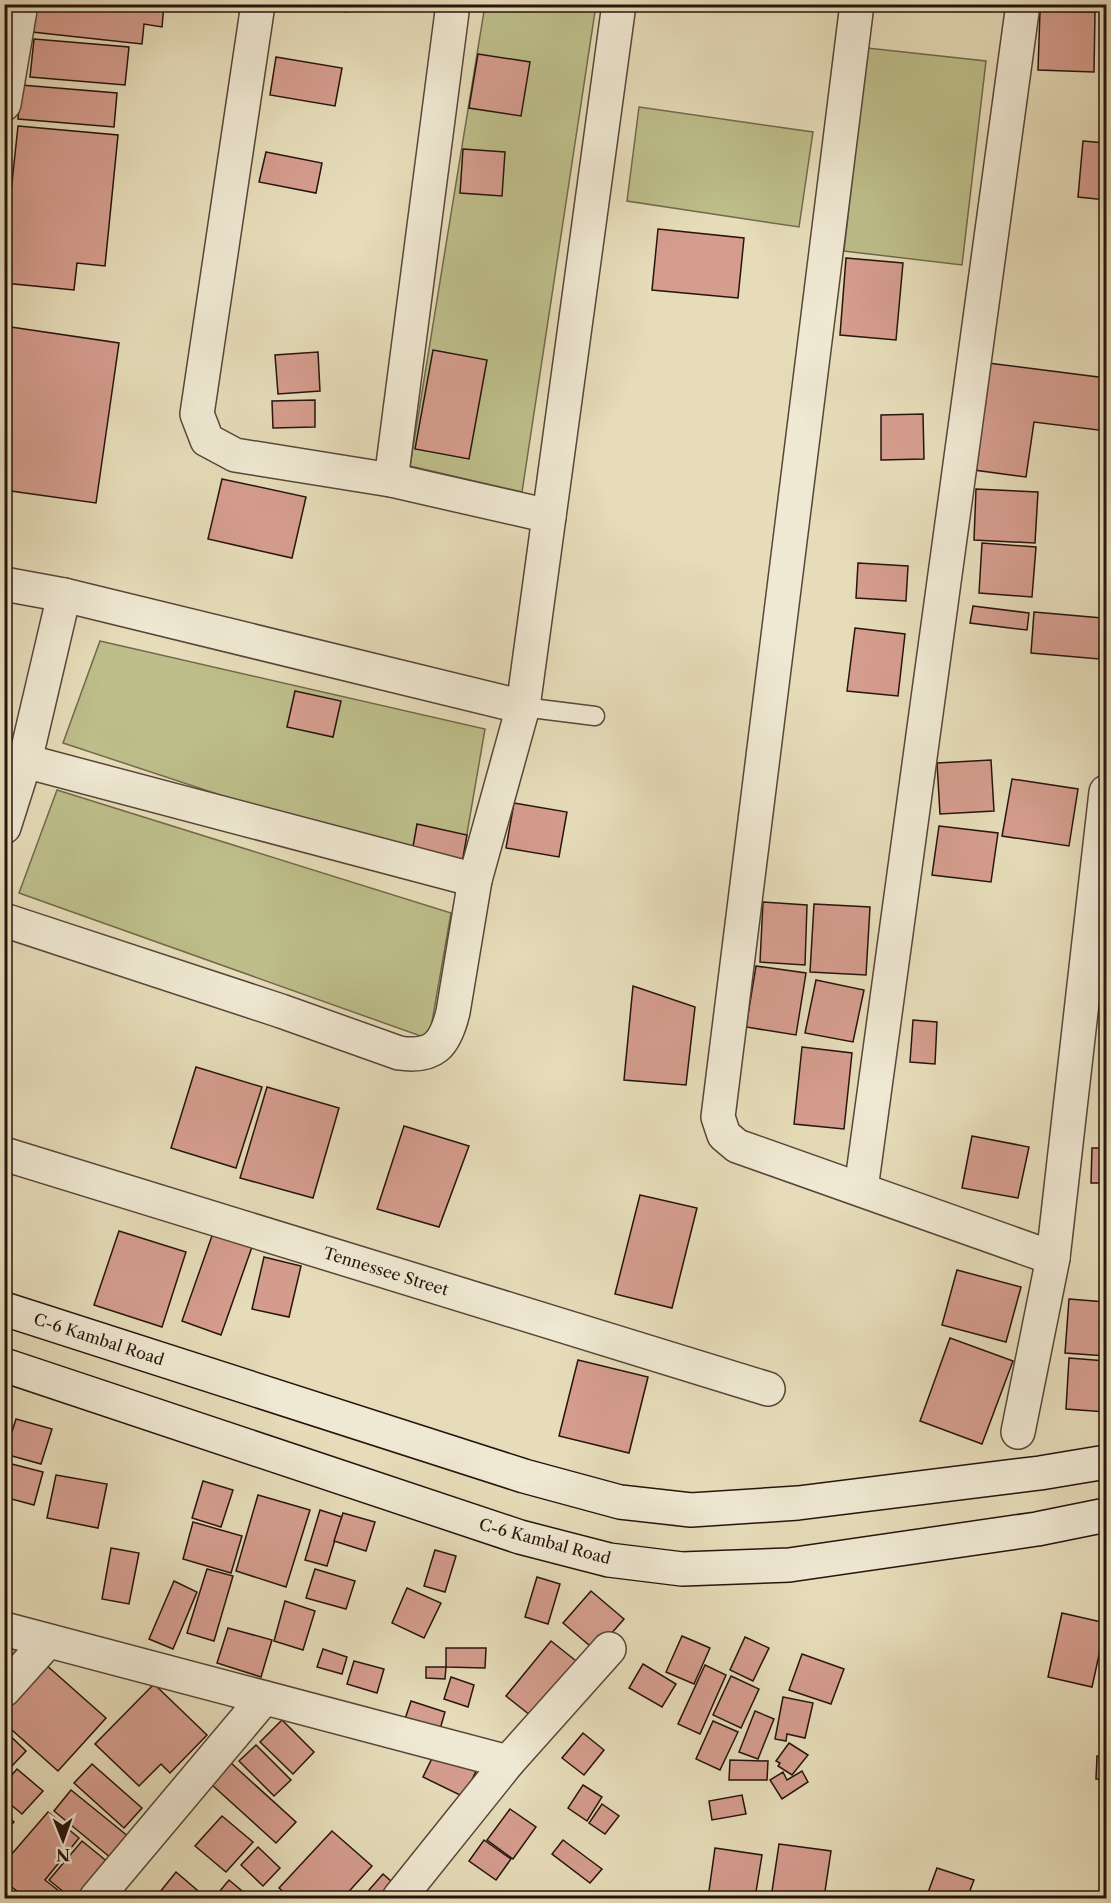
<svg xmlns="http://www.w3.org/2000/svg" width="1111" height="1903" font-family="'Libre Caslon Text',serif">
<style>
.green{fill:#bdbe8a;stroke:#72694c;stroke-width:1.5}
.building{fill:#d59d8e;stroke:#27140d;stroke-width:1.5}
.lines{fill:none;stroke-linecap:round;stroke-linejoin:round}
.service-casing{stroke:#574638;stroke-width:21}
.minor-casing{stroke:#574638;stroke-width:36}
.secondary-casing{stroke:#27140d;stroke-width:36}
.service{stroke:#efe8d2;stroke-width:18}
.minor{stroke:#efe8d2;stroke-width:33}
.secondary{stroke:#efe8d2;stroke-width:33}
.labels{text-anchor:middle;stroke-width:6;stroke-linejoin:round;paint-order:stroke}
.street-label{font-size:16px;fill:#27140d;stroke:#efe8d2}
</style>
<rect width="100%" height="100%" fill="#e6dcb9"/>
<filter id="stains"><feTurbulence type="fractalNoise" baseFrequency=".00333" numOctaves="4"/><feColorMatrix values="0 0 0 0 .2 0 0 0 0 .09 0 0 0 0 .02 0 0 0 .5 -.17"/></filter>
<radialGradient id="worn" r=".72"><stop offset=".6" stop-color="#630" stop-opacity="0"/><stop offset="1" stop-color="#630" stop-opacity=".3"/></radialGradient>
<g class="green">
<polygon points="485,5 596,5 522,492 410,466"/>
<polygon points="867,48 986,61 962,265 844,251"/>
<polygon points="639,107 813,132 799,227 627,201"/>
<polygon points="100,641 485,729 460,874 63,743"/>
<polygon points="57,790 451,913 429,1039 19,893"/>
</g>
<g class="building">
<polygon points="34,4 164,4 162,27 144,24 142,44 32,32"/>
<polygon points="298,4 348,4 347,12"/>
<polygon points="1040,11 1095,12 1094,72 1038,70"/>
<polygon points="34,39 129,47 125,85 30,77"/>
<polygon points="478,54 530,62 521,116 469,108"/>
<polygon points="276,57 342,68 335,106 270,95"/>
<polygon points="21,85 117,93 114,127 18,119"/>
<polygon points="18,126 118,135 105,266 77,263 74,290 4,283 4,258"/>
<polygon points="1083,141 1106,143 1106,200 1078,197"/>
<polygon points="463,149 505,152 502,196 460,193"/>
<polygon points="266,152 322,163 316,193 259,182"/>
<polygon points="658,229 744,238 738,298 652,290"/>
<polygon points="846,258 903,263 896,340 840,335"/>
<polygon points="4,326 119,343 96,503 4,490"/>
<polygon points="433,350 487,360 469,459 415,449"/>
<polygon points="318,352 320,391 278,394 275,355"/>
<polygon points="988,363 1106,378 1106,431 1034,422 1026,477 974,470"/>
<polygon points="315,400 315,427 273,428 272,401"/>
<polygon points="923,414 924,459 881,460 881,415"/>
<polygon points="222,479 306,497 292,558 208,539"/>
<polygon points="976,489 1038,492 1035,543 974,540"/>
<polygon points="982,543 1036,547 1032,597 979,593"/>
<polygon points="858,563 908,566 906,601 856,598"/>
<polygon points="973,606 1029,613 1027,630 970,623"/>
<polygon points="1034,612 1102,618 1099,659 1031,653"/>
<polygon points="855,628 905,634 898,696 847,691"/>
<polygon points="295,691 341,701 333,737 287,727"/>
<polygon points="991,760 994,811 940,814 937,763"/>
<polygon points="1012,779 1078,789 1069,846 1002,836"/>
<polygon points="514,803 567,812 559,857 506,848"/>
<polygon points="417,824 467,835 460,874 411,858"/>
<polygon points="939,826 998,833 991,882 932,875"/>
<polygon points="763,902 807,905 805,965 760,962"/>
<polygon points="814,904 870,907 866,975 810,972"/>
<polygon points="756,966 806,973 796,1035 746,1027"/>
<polygon points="816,980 864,990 853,1042 805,1033"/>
<polygon points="633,986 695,1007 686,1085 624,1080"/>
<polygon points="913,1020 937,1022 935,1064 910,1062"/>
<polygon points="802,1047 852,1053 844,1129 794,1124"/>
<polygon points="196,1067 262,1087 236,1168 171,1148"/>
<polygon points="267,1087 339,1108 313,1198 240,1178"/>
<polygon points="404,1126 469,1146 439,1227 377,1209"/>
<polygon points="972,1136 1029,1147 1018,1198 962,1188"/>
<polygon points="1092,1148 1106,1148 1106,1183 1091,1183"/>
<polygon points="640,1195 697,1208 672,1308 615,1294"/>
<polygon points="119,1231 186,1252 162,1327 94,1305"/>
<polygon points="213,1233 252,1247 221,1335 182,1321"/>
<polygon points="264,1257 301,1266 289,1317 252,1309"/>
<polygon points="957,1270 1021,1287 1006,1342 942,1325"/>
<polygon points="1069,1299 1106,1302 1106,1356 1065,1353"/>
<polygon points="950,1338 1013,1361 982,1444 920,1421"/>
<polygon points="1069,1358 1106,1361 1106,1412 1066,1409"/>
<polygon points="578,1360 648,1377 629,1453 559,1436"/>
<polygon points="16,1419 52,1429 41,1464 5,1454"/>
<polygon points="4,1462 43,1472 34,1505 4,1497"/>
<polygon points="56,1475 107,1484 98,1528 47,1518"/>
<polygon points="203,1481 233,1490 221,1527 192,1518"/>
<polygon points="258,1495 310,1510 286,1587 236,1571"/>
<polygon points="320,1510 342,1517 327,1566 305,1560"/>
<polygon points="343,1513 375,1522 366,1551 334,1541"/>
<polygon points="193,1522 242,1536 231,1573 183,1559"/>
<polygon points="111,1548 139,1553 129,1604 102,1599"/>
<polygon points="435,1550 456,1556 445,1592 424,1586"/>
<polygon points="207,1569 233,1576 214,1641 187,1633"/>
<polygon points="315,1569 355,1581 346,1609 306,1598"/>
<polygon points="537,1577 560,1584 548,1624 525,1617"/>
<polygon points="174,1581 197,1592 173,1649 149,1639"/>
<polygon points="407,1588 441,1603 424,1638 392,1623"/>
<polygon points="591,1591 624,1619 596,1651 563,1623"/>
<polygon points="285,1601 315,1611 303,1650 274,1641"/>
<polygon points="1062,1613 1106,1623 1092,1687 1048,1677"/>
<polygon points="228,1628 272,1640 261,1677 217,1663"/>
<polygon points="682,1636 710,1648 694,1684 666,1672"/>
<polygon points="745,1637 769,1648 753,1681 730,1670"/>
<polygon points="4,1639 19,1649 4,1670"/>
<polygon points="551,1641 580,1664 535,1719 506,1696"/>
<polygon points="446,1648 486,1648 485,1668 446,1667"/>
<polygon points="323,1649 347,1657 342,1674 317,1667"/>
<polygon points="802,1654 844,1669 831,1704 789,1690"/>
<polygon points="354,1661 384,1669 377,1693 347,1684"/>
<polygon points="45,1664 106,1718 58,1771 4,1723 4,1708"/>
<polygon points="643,1664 676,1684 662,1707 629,1688"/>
<polygon points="705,1665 726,1675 700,1734 678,1724"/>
<polygon points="426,1667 446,1667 445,1679 426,1678"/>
<polygon points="731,1676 759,1689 741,1728 713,1715"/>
<polygon points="451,1677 474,1685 468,1707 444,1699"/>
<polygon points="154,1684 207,1735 170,1773 161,1764 139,1786 95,1744"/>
<polygon points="783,1697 813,1703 805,1738 787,1734 786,1741 775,1739"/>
<polygon points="411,1701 445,1712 438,1736 403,1725"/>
<polygon points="755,1711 774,1719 758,1759 739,1752"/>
<polygon points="282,1720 314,1752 293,1774 260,1742"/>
<polygon points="713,1721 738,1732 720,1770 696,1759"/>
<polygon points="4,1730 26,1751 12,1766 4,1758"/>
<polygon points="583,1733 604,1750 584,1775 562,1758"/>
<polygon points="789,1743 808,1755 792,1775 778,1766 780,1763 776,1761"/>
<polygon points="256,1745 291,1780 274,1796 239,1761"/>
<polygon points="436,1750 477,1769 464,1797 423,1777"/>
<polygon points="1097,1756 1106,1756 1106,1779 1096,1779"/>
<polygon points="730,1760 768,1761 767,1780 729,1780"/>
<polygon points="231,1763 296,1822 276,1843 211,1784"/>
<polygon points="92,1764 142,1808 124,1828 74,1783"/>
<polygon points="17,1769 43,1791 22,1814 4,1799 4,1784"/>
<polygon points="802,1771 808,1782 782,1799 770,1780 783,1772 787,1780"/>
<polygon points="583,1785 602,1797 587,1821 568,1808"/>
<polygon points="71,1790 129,1837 111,1858 54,1811"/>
<polygon points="742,1795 746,1814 712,1820 709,1801"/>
<polygon points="602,1804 619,1816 605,1834 589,1823"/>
<polygon points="510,1809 536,1827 513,1859 487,1840"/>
<polygon points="48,1812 79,1838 45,1880 59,1891 53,1898 26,1898 4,1881 4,1863"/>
<polygon points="4,1813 14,1822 4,1832"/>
<polygon points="222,1816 253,1842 226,1872 195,1846"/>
<polygon points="332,1831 372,1866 343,1898 290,1898 279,1888"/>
<polygon points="484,1840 511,1859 496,1880 469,1861"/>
<polygon points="563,1840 602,1869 590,1883 552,1854"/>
<polygon points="82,1841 114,1867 88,1898 71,1898 49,1880"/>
<polygon points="779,1844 831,1851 824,1898 771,1898"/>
<polygon points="258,1847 280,1868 263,1886 241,1865"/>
<polygon points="715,1848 762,1855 755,1898 708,1898"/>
<polygon points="937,1868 974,1880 967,1898 926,1898"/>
<polygon points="176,1872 204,1896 201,1898 167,1898 160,1892"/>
<polygon points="383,1874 401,1890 393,1898 362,1898"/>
<polygon points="229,1880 248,1896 247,1898 214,1898"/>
</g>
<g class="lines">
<defs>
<polyline id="service" points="523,707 595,716"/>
<g id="minor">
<polyline points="258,4 197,414 207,440 235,455 391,480 549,516"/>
<polyline points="857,4 718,1117 724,1135 737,1146 1053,1258"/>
<polyline points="4,104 21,4"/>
<polyline points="391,480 453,4"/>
<polyline points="4,584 64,595 523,707"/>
<polyline points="25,761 475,880"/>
<polyline points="4,827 25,761 64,595"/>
<path d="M4,920L281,1011L399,1053C434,1058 445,1045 453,1012L475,880L523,707L619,4"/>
<polyline points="4,1154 768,1389"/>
<polyline points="861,1189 1023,4"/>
<polyline points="1018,1432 1053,1258 1106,792"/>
<polyline points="4,1629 508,1762"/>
<polyline points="4,1690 48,1641"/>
<polyline points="96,1898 264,1698"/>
<polyline points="399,1898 508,1762 609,1649"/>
</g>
<g id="secondary">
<polyline points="4,1309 524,1476 620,1502 691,1510 798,1503 1040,1473 1106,1462"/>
<polyline points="4,1365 520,1537 609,1560 682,1569 789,1565 1037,1529 1106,1515"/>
</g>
</defs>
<use href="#service" class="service-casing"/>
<use href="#minor" class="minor-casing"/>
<use href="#secondary" class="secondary-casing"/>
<use href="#service" class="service"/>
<use href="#minor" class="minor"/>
<use href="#secondary" class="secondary"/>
</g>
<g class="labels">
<g class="street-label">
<text transform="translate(386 1271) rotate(17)" y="6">Tennessee Street</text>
<text transform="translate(99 1339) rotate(18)" y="6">C-6 Kambal Road</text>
<text transform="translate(545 1541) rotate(15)" y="6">C-6 Kambal Road</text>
</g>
</g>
<rect width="1111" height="1903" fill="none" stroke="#e6dcb9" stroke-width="24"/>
<rect x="6" y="6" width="1099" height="1891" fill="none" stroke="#27140d" stroke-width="3"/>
<rect x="12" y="12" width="1087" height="1879" fill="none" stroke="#27140d" stroke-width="1.5"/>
<g transform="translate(63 1840) rotate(179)" stroke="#efe8d2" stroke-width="4.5" paint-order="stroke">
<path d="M0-4.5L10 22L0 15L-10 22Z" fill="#27140d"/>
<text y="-9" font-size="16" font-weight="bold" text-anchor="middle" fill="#27140d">N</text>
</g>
<rect width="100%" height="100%" filter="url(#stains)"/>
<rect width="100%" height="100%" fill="url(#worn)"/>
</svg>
